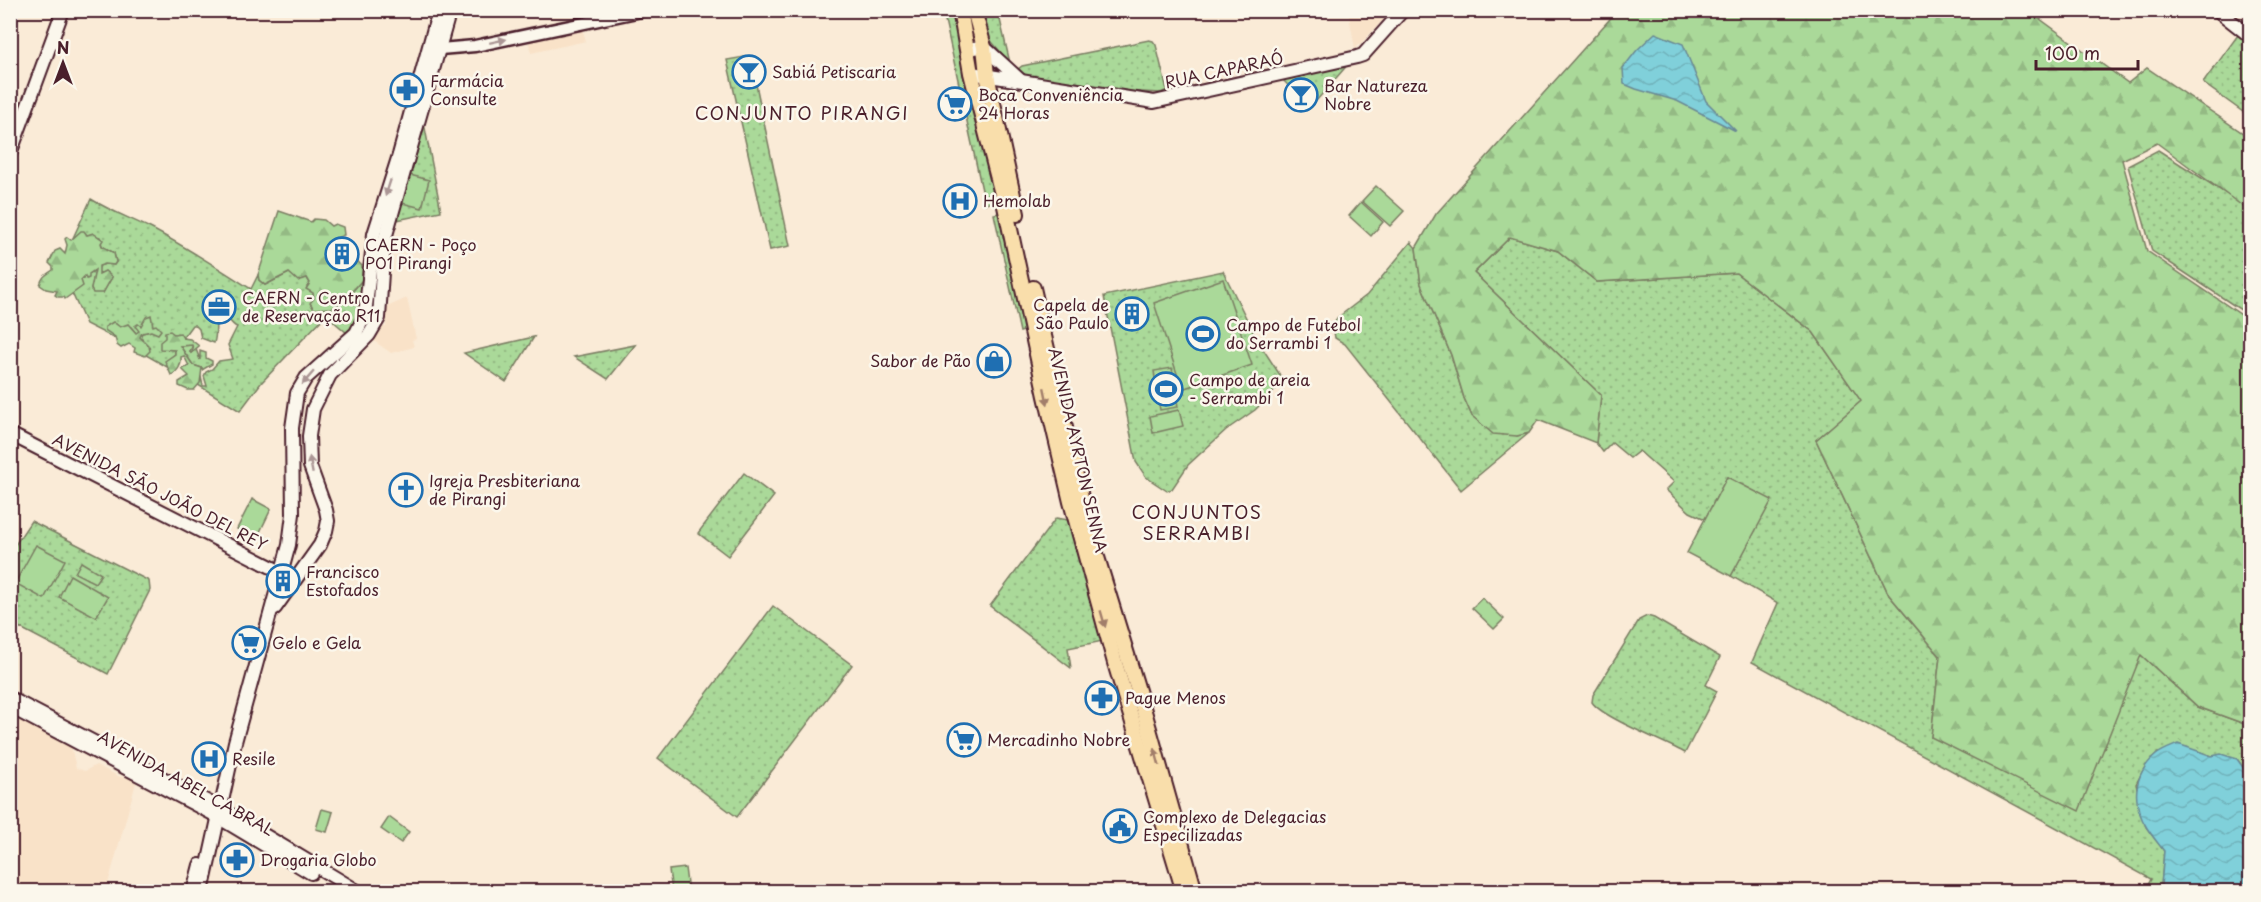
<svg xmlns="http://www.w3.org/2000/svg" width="2261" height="902" font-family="'Playpen Sans',sans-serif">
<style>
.built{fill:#f9e2c8}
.grass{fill:url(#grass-dots);stroke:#7a7c62;stroke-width:1.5}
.forest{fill:url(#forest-firs);stroke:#7a7c62;stroke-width:1.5}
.pitch{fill:#aad999;stroke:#7a7c62;stroke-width:1.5}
.water{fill:url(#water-waves);stroke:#6a8994;stroke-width:1.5}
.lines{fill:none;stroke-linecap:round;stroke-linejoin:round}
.tertiary-casing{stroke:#4a1f2b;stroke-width:15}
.secondary-casing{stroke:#4a1f2b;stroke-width:16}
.primary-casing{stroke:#4a1f2b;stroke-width:18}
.tertiary{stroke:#fbf7ec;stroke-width:10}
.secondary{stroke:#fbf7ec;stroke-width:12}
.primary{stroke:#f9deab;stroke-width:14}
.oneway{fill:#ab9695}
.oneway2{fill:#a27e6b}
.labels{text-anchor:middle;stroke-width:5;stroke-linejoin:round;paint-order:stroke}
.street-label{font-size:16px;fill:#4a1f2b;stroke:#fbf7ec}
.poi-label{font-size:16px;fill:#4a1f2b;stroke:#fbf7ec;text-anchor:start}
.neighbourhood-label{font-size:18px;letter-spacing:1.5px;fill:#4a1f2b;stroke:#fbf7ec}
</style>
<defs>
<pattern id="grass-dots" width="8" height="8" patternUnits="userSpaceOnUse" patternTransform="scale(1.5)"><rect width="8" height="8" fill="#aad999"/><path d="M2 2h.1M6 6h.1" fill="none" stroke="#94ba84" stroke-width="1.8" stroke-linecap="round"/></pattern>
<pattern id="forest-firs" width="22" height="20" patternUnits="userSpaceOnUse" patternTransform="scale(1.5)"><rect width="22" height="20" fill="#aad999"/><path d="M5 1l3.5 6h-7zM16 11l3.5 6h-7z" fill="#94ba84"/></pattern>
<pattern id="water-waves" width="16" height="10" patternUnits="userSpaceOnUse" patternTransform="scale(1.5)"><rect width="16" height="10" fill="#80d0da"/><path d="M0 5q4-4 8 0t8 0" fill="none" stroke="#70b2bb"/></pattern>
</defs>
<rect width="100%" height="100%" fill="#faebd7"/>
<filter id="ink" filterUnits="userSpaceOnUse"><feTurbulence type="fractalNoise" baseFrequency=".0167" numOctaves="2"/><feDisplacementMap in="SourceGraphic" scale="12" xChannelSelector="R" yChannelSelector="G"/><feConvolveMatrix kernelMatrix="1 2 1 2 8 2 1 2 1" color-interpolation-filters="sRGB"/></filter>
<g filter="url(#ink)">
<g class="built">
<polygon points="1348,10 1392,11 1355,49"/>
<polygon points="582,28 586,41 531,53 528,38"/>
<polygon points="407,298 416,339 412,340 414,347 391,353 374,341 382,327 386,327 387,307"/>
<polygon points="10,716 71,746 76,768 85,771 96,765 120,777 137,779 106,891 23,891 11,885"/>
</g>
<g class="grass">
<polygon points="943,11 956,11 972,107 979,123 1000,200 985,204"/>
<polygon points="981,11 998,11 1010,63 986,35"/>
<polygon points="2238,35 2250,44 2250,102 2243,112 2203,83"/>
<polygon points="1149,40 1153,41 1156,45 1167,90 1161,93 1104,90 1020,76 1017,70 1022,66"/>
<polygon points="750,56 790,246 770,250 727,60"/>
<polygon points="1350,62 1310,108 1281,78"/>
<polygon points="424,123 441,211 397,220 422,128"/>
<polygon points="2158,150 2250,209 2250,316 2152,251 2128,166"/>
<path d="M91,199C110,211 130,218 150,228C185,246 218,268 251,289L258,275L259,280L265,285L289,273L307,278L310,283L307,287L313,292L314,309L333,308L352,292L362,280L359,312L353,326L347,333L326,315L261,383L240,411L198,385L201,377L203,386H207L204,376L206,372L212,369L219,361L233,359L228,345L237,327C229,324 227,313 219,310C213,321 218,331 214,343L201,338L199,329L195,325H192L184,336L185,339L174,334L169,349L175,350V354L170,359L167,367L146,355L140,337L142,333L151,331L153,327L147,317L139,332L136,333L131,327H119L116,324L111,333L116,339L86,324L72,293L80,280L95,270L91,290L103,293L112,277L98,272L99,266L105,264L114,265L116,262L114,253L102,246L100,237C90,234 81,233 72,240Z"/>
<polygon points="1004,212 1031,329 1020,332 994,214"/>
<polygon points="1510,237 1558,251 1597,282 1736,273 1813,332 1862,402 1816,440 1889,595 1940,656 1931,737 2141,655 2198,707 2250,726 2250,777 2237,759 2212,756 2197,751 2158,753 2145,767 2136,784 2146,827 2164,851 2161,886 2156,891 2145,891 2151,879 1752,662 1778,603 1731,576 1771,500 1727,477 1705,519 1690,512 1666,490 1674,482 1639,451 1630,458 1612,443 1603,452 1596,443 1601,395 1474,273"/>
<path d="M1411,242L1416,248L1421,284L1451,355L1464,398L1472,416L1517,436L1529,433L1461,490L1345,344L1335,338C1334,331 1332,324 1337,318L1367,295Z"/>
<polygon points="1223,271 1257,340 1282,378 1282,383 1255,410 1226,430 1188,465 1172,489 1167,491 1146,477 1136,462 1104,296"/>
<polygon points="534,337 506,382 464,353"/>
<polygon points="193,345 190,351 191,353 196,349 200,360 200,351 206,353 206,358 212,361 212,364 202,370 202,368 193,365 180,346"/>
<polygon points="635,345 608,379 574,357"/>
<polygon points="744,473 774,496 728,556 698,533"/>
<polygon points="1056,518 1068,520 1103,641 1068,648 1071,668 990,606"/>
<polygon points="31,521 149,581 150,590 108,674 11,623 11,551"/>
<polygon points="773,606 852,665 737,817 658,758"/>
<path d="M1647,616L1654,618L1720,657L1706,685L1717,691L1685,753C1666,742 1601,717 1592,702L1593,695L1639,620Z"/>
</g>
<g class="forest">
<polygon points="1617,11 2029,11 2128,83 2147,68 2250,138 2250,201 2245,208 2157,143 2122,160 2147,251 2250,321 2250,726 2198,707 2141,655 2079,811 1931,737 1940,656 1889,595 1816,440 1861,401 1813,332 1736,273 1597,282 1558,251 1510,237 1474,273 1601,395 1596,443 1538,420 1529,433 1517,436 1493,434 1472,416 1464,398 1451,355 1421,284 1416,248 1436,214"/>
<polygon points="279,211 311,222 314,219 324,220 331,226 335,224 343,227 344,235 336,238 333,248 338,252 338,256 346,257 349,252 362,266 362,280 343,302 333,308 314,309 310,303 314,298 313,293 306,289 310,283 307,278 298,281 289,273 265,285 259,280 258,275"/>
<path d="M81,231H84L87,235L93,233L103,240L101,243L102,246L114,253L116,262L114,265L105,264L99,266V274L105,271L112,277L103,293H93L91,289L95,270L89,274V278L86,279L85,276L81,280L83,286L65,299L64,297H58L55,295L57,291L46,289L40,285C42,276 46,275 53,270V267L49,263L55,251L60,249L65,254L67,245L65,239L67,237L71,240Z"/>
<polygon points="151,315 153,326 156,325 161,330 158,334 151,331 142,333 140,337 149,346 150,351 145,356 134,352 135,348 129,344 121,348 117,345 115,337 105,330 105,327 113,322 120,327 128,324 136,333 139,331 135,326 138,324 141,326 146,317"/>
<path d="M170,331L174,334L180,333L183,338L190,339L199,346L191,353L190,351L193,349L192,345L180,346L193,365L202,368L200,383L194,390H188L179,386V382L189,376L182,369L189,366L184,356L181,357C182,364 178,372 171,375L165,361L175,354V350L160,349V342L165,338V332Z"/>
</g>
<g class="pitch">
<polygon points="410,175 429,180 422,208 402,203"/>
<polygon points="1376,186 1404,211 1390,226 1362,201"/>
<polygon points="1361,202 1383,222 1371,236 1349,216"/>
<polygon points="1223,279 1252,365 1182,389 1154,303"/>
<polygon points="1172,368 1178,407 1160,410 1154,371"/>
<polygon points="1179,410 1183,426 1153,433 1150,416"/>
<polygon points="1727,477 1772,500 1731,576 1687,553"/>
<polygon points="252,499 271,509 257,538 237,529"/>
<polygon points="36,545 65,560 44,599 15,583"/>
<polygon points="81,562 101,574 95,583 75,573"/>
<polygon points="70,575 108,597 96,617 59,597"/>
<polygon points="1482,598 1504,619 1494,629 1472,608"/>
<polygon points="322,809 333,812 327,832 316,829"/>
<polygon points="389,817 409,832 401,843 381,829"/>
<polygon points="685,868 688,891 672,891 669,870"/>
</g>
<g class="water">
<polygon points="1655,33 1683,44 1706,101 1736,131 1677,101 1636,89 1624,84 1623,68 1637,50"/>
<path d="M2178,744L2212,756L2221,754L2237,759L2250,777V891H2156L2161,886L2164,851C2158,843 2152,836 2147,828C2131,803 2133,774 2156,755C2162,750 2171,747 2178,744Z"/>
</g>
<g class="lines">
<defs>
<polyline id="tertiary" points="431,47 440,49 475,46 646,10"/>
<g id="secondary">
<polyline points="2217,10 2250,36"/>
<polyline points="968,53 973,48 984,47 1020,80"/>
<polyline points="971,73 1154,102 1357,57 1363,55 1403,10"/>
<polyline points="10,154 63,10"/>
<polyline points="10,181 10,192"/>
<polyline points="10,434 285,574"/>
<polyline points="275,608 320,545 326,531 328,521 326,510 310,466 309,436 313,409 330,375 369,335 379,318 384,242 450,10"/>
<polyline points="10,698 216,806 359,892"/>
<polyline points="14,709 213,814 311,873"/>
<polyline points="193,892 200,865"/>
<polyline points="202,892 235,742 289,545 293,514 292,428 297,393 306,378 356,333 365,315 374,234 399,155 439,10"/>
</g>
<g id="primary">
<polyline points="960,10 971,73 1005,206 1046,396 1071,502 1115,663 1184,892"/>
<polyline points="974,10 984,47 987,75 1017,214"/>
<polyline points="1033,288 1088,528 1140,697 1195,892"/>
</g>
</defs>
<use href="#tertiary" class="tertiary-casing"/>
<use href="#secondary" class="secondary-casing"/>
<use href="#primary" class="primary-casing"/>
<use href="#tertiary" class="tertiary"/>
<use href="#secondary" class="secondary"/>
<use href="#primary" class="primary"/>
</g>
<defs><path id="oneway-solid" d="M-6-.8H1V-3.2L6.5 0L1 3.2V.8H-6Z" transform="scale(1.5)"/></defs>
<g class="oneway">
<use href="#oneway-solid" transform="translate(498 41) rotate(-12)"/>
<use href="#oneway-solid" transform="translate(388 188) rotate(108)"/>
<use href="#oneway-solid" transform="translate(308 378) rotate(131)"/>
<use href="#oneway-solid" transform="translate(311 465) rotate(-101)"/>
</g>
<g class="oneway2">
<use href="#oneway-solid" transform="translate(1046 396) rotate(78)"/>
<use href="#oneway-solid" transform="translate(1103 619) rotate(74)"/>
<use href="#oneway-solid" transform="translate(1157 757) rotate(-105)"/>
</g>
</g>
<defs>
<symbol id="bar-ring" viewBox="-11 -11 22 22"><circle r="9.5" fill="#fbf7ec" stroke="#1f6fb2" stroke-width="1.5"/><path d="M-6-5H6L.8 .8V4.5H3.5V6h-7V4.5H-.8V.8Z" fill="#1f6fb2"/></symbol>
<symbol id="pharmacy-ring" viewBox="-11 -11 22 22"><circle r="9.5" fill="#fbf7ec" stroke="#1f6fb2" stroke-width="1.5"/><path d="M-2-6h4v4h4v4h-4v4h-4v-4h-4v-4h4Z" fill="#1f6fb2"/></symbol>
<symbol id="supermarket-ring" viewBox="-11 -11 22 22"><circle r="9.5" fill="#fbf7ec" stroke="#1f6fb2" stroke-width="1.5"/><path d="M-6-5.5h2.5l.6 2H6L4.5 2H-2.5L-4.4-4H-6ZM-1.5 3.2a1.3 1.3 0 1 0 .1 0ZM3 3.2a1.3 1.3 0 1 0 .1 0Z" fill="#1f6fb2"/></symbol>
<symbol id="hospital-ring" viewBox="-11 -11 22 22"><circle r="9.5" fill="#fbf7ec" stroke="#1f6fb2" stroke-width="1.5"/><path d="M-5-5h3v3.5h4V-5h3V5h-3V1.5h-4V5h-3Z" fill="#1f6fb2"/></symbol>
<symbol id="building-ring" viewBox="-11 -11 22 22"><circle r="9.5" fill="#fbf7ec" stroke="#1f6fb2" stroke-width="1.5"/><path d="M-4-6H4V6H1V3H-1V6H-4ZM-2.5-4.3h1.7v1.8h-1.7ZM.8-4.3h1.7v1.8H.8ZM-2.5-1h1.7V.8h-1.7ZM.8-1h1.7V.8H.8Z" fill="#1f6fb2"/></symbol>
<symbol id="office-ring" viewBox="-11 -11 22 22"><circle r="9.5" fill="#fbf7ec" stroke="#1f6fb2" stroke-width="1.5"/><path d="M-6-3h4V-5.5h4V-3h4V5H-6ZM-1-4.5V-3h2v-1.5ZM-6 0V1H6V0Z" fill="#1f6fb2"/></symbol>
<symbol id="stadium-ring" viewBox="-11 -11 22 22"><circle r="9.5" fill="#fbf7ec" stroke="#1f6fb2" stroke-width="1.5"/><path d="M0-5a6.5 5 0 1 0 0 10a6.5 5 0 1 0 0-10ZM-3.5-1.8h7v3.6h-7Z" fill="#1f6fb2"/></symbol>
<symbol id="shop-ring" viewBox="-11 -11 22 22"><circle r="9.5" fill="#fbf7ec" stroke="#1f6fb2" stroke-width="1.5"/><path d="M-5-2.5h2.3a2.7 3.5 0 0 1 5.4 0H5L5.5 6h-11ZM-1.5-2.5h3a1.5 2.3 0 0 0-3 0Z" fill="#1f6fb2"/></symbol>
<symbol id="church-ring" viewBox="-11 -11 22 22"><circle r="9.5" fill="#fbf7ec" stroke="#1f6fb2" stroke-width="1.5"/><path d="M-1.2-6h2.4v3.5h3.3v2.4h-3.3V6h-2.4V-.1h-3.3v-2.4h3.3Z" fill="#1f6fb2"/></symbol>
<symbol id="civic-ring" viewBox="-11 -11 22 22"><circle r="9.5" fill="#fbf7ec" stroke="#1f6fb2" stroke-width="1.5"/><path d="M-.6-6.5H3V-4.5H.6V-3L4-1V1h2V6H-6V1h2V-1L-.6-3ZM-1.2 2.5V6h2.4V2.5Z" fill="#1f6fb2"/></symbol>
</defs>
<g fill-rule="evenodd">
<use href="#bar-ring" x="730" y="53" width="38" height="38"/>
<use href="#pharmacy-ring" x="388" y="71" width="38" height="38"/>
<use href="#bar-ring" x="1282" y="76" width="38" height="38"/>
<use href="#supermarket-ring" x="936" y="85" width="38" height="38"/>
<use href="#hospital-ring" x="941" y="182" width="38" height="38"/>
<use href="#building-ring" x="323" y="235" width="38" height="38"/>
<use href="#office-ring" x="200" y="288" width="38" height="38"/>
<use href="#building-ring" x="1113" y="295" width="38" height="38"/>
<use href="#stadium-ring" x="1184" y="315" width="38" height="38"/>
<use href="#shop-ring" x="975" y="342" width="38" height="38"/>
<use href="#stadium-ring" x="1147" y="370" width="38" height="38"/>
<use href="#church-ring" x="387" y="471" width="38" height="38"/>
<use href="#building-ring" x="264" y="562" width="38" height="38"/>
<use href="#supermarket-ring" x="230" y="624" width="38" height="38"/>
<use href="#pharmacy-ring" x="1083" y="679" width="38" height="38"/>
<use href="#supermarket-ring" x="945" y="721" width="38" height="38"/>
<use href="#hospital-ring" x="190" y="740" width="38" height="38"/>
<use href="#civic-ring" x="1101" y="807" width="38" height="38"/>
<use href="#pharmacy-ring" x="218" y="841" width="38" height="38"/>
</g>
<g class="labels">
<g class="street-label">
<text transform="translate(1224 70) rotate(-12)" y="6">RUA CAPARAÓ</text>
<text transform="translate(1078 450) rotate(77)" y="6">AVENIDA AYRTON SENNA</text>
<text transform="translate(160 492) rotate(27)" y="6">AVENIDA SÃO JOÃO DEL REY</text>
<text transform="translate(186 783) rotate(29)" y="6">AVENIDA ABEL CABRAL</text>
</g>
<g class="poi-label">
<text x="772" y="78">Sabiá Petiscaria</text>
<text x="430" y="87">Farmácia<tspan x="430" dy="18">Consulte</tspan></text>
<text x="1324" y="92">Bar Natureza<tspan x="1324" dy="18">Nobre</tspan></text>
<text x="978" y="101">Boca Conveniência<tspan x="978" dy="18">24 Horas</tspan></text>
<text x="983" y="207">Hemolab</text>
<text x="365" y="251">CAERN - Poço<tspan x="365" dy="18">P01 Pirangi</tspan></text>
<text x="242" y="304">CAERN - Centro<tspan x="242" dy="18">de Reservação R11</tspan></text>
<text x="1109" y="311" text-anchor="end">Capela de<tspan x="1109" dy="18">São Paulo</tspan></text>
<text x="1226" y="331">Campo de Futebol<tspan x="1226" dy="18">do Serrambi 1</tspan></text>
<text x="971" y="367" text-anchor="end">Sabor de Pão</text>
<text x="1189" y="386">Campo de areia<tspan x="1189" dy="18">- Serrambi 1</tspan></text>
<text x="429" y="487">Igreja Presbiteriana<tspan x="429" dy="18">de Pirangi</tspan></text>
<text x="306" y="578">Francisco<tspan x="306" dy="18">Estofados</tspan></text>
<text x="272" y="649">Gelo e Gela</text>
<text x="1125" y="704">Pague Menos</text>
<text x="987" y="746">Mercadinho Nobre</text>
<text x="232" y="765">Resile</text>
<text x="1143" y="823">Complexo de Delegacias<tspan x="1143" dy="18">Especilizadas</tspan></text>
<text x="260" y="866">Drogaria Globo</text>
</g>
<g class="neighbourhood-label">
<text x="802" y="120">CONJUNTO PIRANGI</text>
<text x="1197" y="519">CONJUNTOS<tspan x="1197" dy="21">SERRAMBI</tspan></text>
</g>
</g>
<rect width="2261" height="902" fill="none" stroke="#fbf7ec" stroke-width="36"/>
<rect x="18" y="18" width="2225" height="866" fill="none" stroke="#4a1f2b" stroke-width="2" filter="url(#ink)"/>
<g transform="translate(63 63)" stroke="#fbf7ec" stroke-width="4.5" paint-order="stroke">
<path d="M0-4.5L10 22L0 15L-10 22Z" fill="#4a1f2b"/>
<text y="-9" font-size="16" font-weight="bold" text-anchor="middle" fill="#4a1f2b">N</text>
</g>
<path d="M2036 60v9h102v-9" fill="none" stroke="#4a1f2b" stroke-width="3"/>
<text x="2045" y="60" font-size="18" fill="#4a1f2b" stroke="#fbf7ec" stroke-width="4.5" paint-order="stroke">100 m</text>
</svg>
